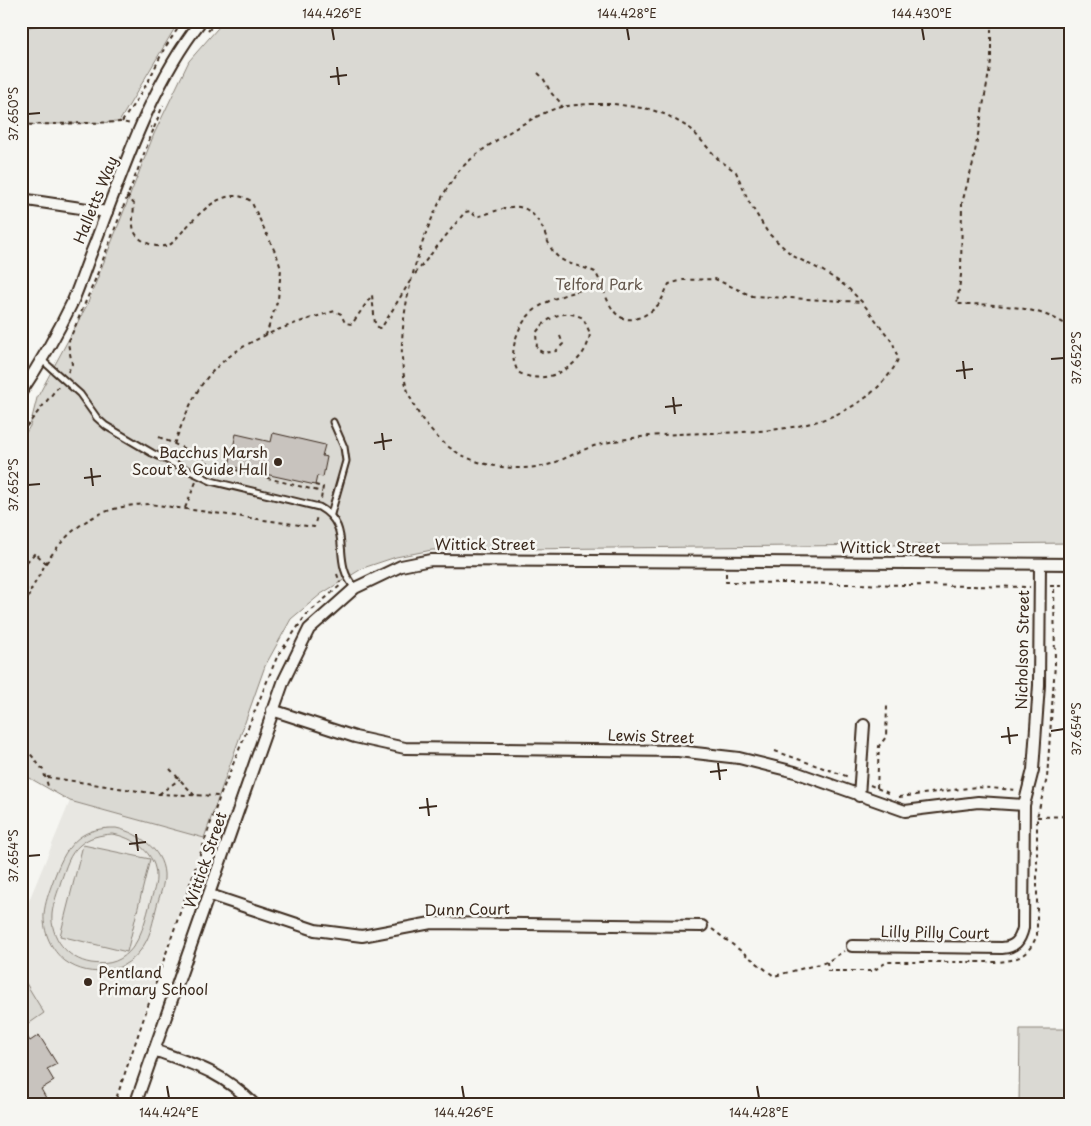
<svg xmlns="http://www.w3.org/2000/svg" width="1091" height="1126" font-family="'Playpen Sans',sans-serif">
<style>
.built{fill:#e8e7e2}
.green{fill:#dad9d3;stroke:#8a8278;fill-rule:evenodd}
.building{fill:#c8c3be;stroke:#3b2a1e}
.lines{fill:none;stroke-linecap:round;stroke-linejoin:round}
.service-casing{stroke:#3b2a1e;stroke-width:9}
.minor-casing{stroke:#3b2a1e;stroke-width:14}
.path{stroke:#3b2a1e;stroke-width:2;stroke-dasharray:4 4;stroke-linecap:butt}
.service{stroke:#f6f6f2;stroke-width:5}
.minor{stroke:#f6f6f2;stroke-width:10}
.ticks{fill:none;stroke:#3b2a1e;stroke-width:2}
.poi-dot{fill:#3b2a1e;stroke:#f6f6f2;stroke-width:2}
.labels{text-anchor:middle;stroke-width:5;stroke-linejoin:round;paint-order:stroke}
.street-label{font-size:15px;fill:#3b2a1e;stroke:#f6f6f2}
.park-label{font-size:15px;fill:#63564b;stroke:#f6f6f2}
.poi-label{font-size:15px;fill:#3b2a1e;stroke:#f6f6f2;text-anchor:end}
.neatline{fill:none;stroke:#3b2a1e;stroke-width:2}
.ticks-label{font-size:12px;text-anchor:middle;fill:#3b2a1e}
</style>
<rect width="100%" height="100%" fill="#f6f6f2"/>
<filter id="ink" filterUnits="userSpaceOnUse"><feTurbulence type="fractalNoise" baseFrequency=".02" numOctaves="2"/><feDisplacementMap in="SourceGraphic" scale="10" xChannelSelector="R" yChannelSelector="G"/><feConvolveMatrix kernelMatrix="1 2 1 2 8 2 1 2 1" color-interpolation-filters="sRGB"/></filter>
<g filter="url(#ink)">
<polygon class="built" points="70,801 204,838 113,1105 21,1105 21,920"/>
<g class="green">
<polygon points="72,21 179,21 119,122 21,125 21,28"/>
<polygon points="224,21 1070,21 1070,543 432,550 396,557 363,568 321,594 291,619 265,666 204,838 70,801 21,773 21,441 30,426 37,398 87,305 154,134 189,61"/>
<path d="M116,828C140,833 166,852 164,879C163,889 158,899 156,909C153,921 151,934 144,945C128,973 91,980 65,961C51,950 43,932 44,914C45,903 49,892 53,881C65,848 77,827 116,828ZM112,834C133,837 157,853 156,878C156,887 151,898 149,907C141,938 130,969 91,963C67,959 50,937 52,914C53,903 58,892 61,881C66,867 69,854 80,845C89,837 100,835 112,834Z"/>
<polygon points="83,845 150,859 127,952 60,936"/>
<polygon points="21,975 44,1013 21,1029"/>
<polygon points="1020,1029 1070,1029 1070,1105 1019,1105"/>
</g>
<g class="building">
<polygon points="273,433 325,445 322,456 327,457 323,477 317,476 315,485 229,466 236,434 271,442"/>
<polygon points="21,1028 30,1041 39,1035 57,1064 47,1069 54,1081 41,1089 50,1105 21,1105"/>
</g>
<g class="lines">
<defs>
<g id="service">
<path d="M42,360L80,394L97,418L106,426L152,453L211,481L319,507C356,528 329,560 355,588"/>
<polyline points="331,514 346,461 344,447 333,422"/>
</g>
<g id="minor">
<polyline points="21,199 107,212"/>
<path d="M21,392C40,364 57,334 72,303C80,285 86,265 94,246C123,170 150,86 201,21"/>
<polyline points="272,710 355,737 405,748 678,751 739,758 795,772 905,811 978,802 1024,805"/>
<polyline points="859,796 864,725"/>
<polyline points="210,895 315,930 362,936 431,923 702,926"/>
<path d="M852,946L1002,948C1015,947 1020,941 1023,928L1024,805L1033,770L1039,685L1040,564"/>
<path d="M154,1050C196,1065 222,1072 255,1105"/>
<polyline points="135,1105 284,680 309,629 355,588 401,566 431,560 1070,564"/>
</g>
</defs>
<use href="#service" class="service-casing"/>
<use href="#minor" class="minor-casing"/>
<g class="path">
<path d="M991,21V61L973,163L962,203L961,275L957,304C994,304 1037,305 1070,327"/>
<polyline points="208,31 217,21"/>
<path d="M538,73C545,79 546,84 550,91C554,98 560,99 562,107"/>
<path d="M590,104H614L649,109L667,115L691,129L718,159L736,172L749,202L768,233L793,256L823,271L847,287L862,302L893,343L898,359C894,370 884,381 876,389C814,446 718,427 641,437C625,439 606,442 591,447C577,452 565,459 551,464C523,472 485,468 460,454C434,440 414,413 406,385C390,328 423,216 459,171C475,151 532,116 557,108C568,105 579,105 590,104Z"/>
<polyline points="122,122 148,82 164,49 183,21"/>
<polyline points="21,125 122,122 131,124"/>
<polyline points="154,128 163,105"/>
<path d="M127,195L134,204C133,225 128,236 152,245C159,247 165,247 171,244C190,225 220,181 251,201L277,256L281,269L278,299L266,335"/>
<path d="M415,274L465,212L471,211L476,217C507,209 525,193 544,231C547,239 550,249 556,255C565,265 583,266 595,272C603,284 605,300 614,311C625,327 647,317 658,305C663,299 665,291 669,284L683,280L715,279L752,296L862,302"/>
<path d="M560,336L563,344L556,351L544,353L537,349L536,333C547,317 564,308 583,318L590,333C588,364 545,389 518,372C512,360 512,351 516,338C528,299 567,295 601,284"/>
<polyline points="68,372 72,364 68,343 95,280 154,128 151,127"/>
<polyline points="21,433 58,387"/>
<polyline points="159,437 207,459 202,469"/>
<path d="M174,444C181,427 187,410 196,394C224,344 284,326 335,311L341,314L345,323L352,324L372,295L375,324L379,328L382,327L412,278"/>
<polyline points="205,462 322,492"/>
<polyline points="315,485 323,487 321,499"/>
<polyline points="185,508 196,482"/>
<path d="M46,563C72,523 103,505 150,504L314,527L317,516"/>
<polyline points="21,568 35,553 46,563 30,592 21,585"/>
<polyline points="726,573 726,582 1030,587"/>
<polyline points="337,574 340,583"/>
<polyline points="1050,586 1070,586"/>
<polyline points="21,621 30,592"/>
<polyline points="21,742 43,770 49,789"/>
<polyline points="775,751 849,777"/>
<polyline points="170,769 195,796"/>
<polyline points="47,777 158,794 220,796"/>
<polyline points="870,785 888,793"/>
<polyline points="877,788 879,746 886,737 887,706"/>
<polyline points="159,794 180,779"/>
<polyline points="899,797 976,787 1016,790"/>
<polyline points="1037,817 1070,816"/>
<polyline points="712,929 774,976 827,962 844,951"/>
<path d="M827,962L828,971H873L887,962H998C1019,960 1029,955 1037,935V817L1047,778L1055,664L1054,586"/>
<polyline points="114,1105 220,796 277,657 306,615 342,584"/>
</g>
<use href="#service" class="service"/>
<use href="#minor" class="minor"/>
</g>
</g>
<path class="ticks" d="M332,28L334,40M627,28L629,40M922,28L924,40M337,67L339,85M330,77L347,75M28,114L40,113M1051,359L1064,358M963,361L965,379M956,371L973,369M673,397L675,414M665,407L682,405M382,433L384,450M374,443L392,440M91,468L93,486M84,478L101,476M28,485L40,484M1008,727L1010,744M1051,731L1064,729M1001,737L1018,735M718,763L720,780M710,772L727,770M427,798L429,816M419,808L437,806M136,834L138,851M129,844L146,842M28,856L40,855M167,1086L169,1098M462,1086L464,1098M757,1086L759,1098"/>
<g class="poi-dot">
<circle cx="278" cy="462" r="5"/>
<circle cx="88" cy="982" r="5"/>
</g>
<g class="labels">
<g class="street-label">
<text transform="translate(96 200) rotate(-68)" y="5">Halletts Way</text>
<text x="485" y="550">Wittick Street</text>
<text x="890" y="553">Wittick Street</text>
<text transform="translate(1023 650) rotate(-89)" y="5">Nicholson Street</text>
<text transform="translate(651 737) rotate(2)" y="5">Lewis Street</text>
<text transform="translate(206 860) rotate(-71)" y="5">Wittick Street</text>
<text transform="translate(467 910) rotate(-1)" y="5">Dunn Court</text>
<text transform="translate(935 933) rotate(1)" y="5">Lilly Pilly Court</text>
</g>
<g class="park-label">
<text x="599" y="290">Telford Park</text>
</g>
<g class="poi-label">
<text x="268" y="458">Bacchus Marsh<tspan x="268" dy="17">Scout &amp; Guide Hall</tspan></text>
<text x="98" y="978" text-anchor="start">Pentland<tspan x="98" dy="17">Primary School</tspan></text>
</g>
</g>
<rect width="1091" height="1126" fill="none" stroke="#f6f6f2" stroke-width="55"/>
<rect x="28" y="28" width="1036" height="1070" class="neatline"/>
<g class="ticks-label">
<text x="332" y="18">144.426°E</text>
<text x="627" y="18">144.428°E</text>
<text x="922" y="18">144.430°E</text>
<text transform="translate(14 114) rotate(-90)" y="4">37.650°S</text>
<text transform="translate(1077 358) rotate(-90)" y="4">37.652°S</text>
<text transform="translate(14 485) rotate(-90)" y="4">37.652°S</text>
<text transform="translate(1077 729) rotate(-90)" y="4">37.654°S</text>
<text transform="translate(14 856) rotate(-90)" y="4">37.654°S</text>
<text x="169" y="1117">144.424°E</text>
<text x="464" y="1117">144.426°E</text>
<text x="759" y="1117">144.428°E</text>
</g>
</svg>
